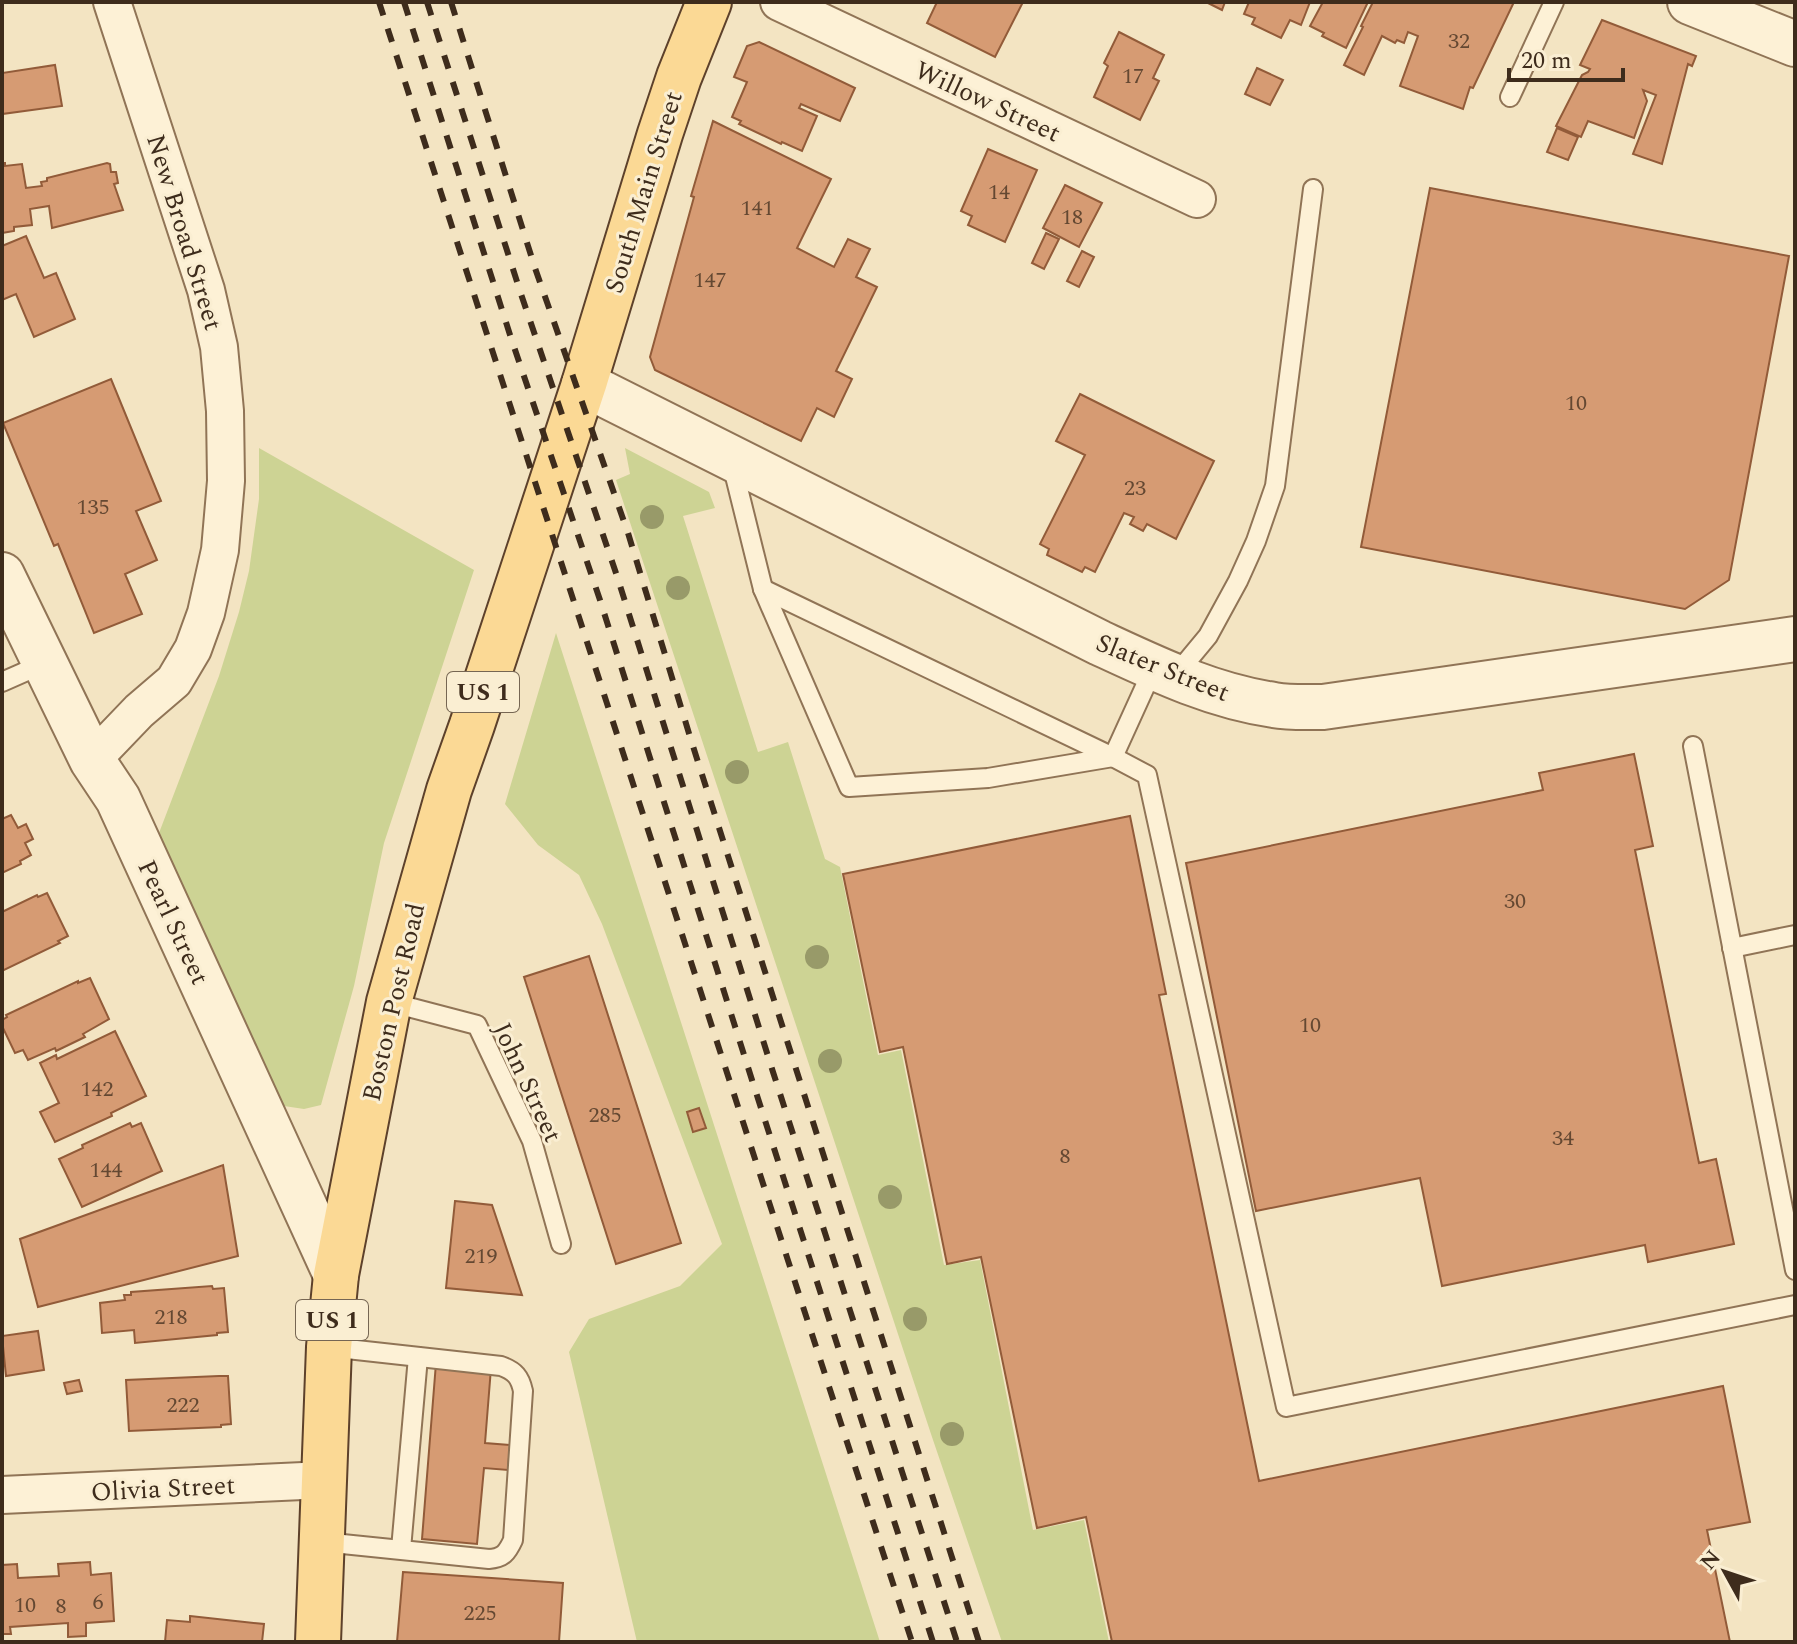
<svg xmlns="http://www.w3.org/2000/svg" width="1797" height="1644" font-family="Spectral,serif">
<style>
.green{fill:#cdd394}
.building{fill:#d69b73;stroke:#925b39;stroke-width:2}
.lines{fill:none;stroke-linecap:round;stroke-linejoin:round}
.service-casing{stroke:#907456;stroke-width:22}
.minor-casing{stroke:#907456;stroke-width:40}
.tertiary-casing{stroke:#907456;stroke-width:48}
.primary-casing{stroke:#5d412b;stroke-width:48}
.service{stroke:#fdf1d6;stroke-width:18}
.minor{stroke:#fdf1d6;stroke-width:36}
.tertiary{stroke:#fdf1d6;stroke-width:44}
.primary{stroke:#fbd995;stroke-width:44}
.rail{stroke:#3e2c1c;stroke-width:6;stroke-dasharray:14 14;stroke-linecap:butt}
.tree{fill:#989a69}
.labels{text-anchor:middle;stroke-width:6;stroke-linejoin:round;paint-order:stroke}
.number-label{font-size:22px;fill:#644832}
.shield{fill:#faeed2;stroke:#766653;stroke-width:2}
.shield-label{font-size:24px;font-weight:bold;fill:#3e2c1c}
.street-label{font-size:26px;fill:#3e2c1c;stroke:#faeed2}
</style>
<rect width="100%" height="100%" fill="#f3e4c2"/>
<g class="green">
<polygon points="259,448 474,570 384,843 354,986 321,1105 304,1109 284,1106 274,1093 162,853 159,833 219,676 239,612 249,571 259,499"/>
<polygon points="625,448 709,492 715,508 683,516 758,752 788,742 825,859 840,867 878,1055 901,1050 944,1265 980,1260 1033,1530 1084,1520 1109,1642 1002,1642 932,1437 616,480 630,474"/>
<polygon points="556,633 880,1642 637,1642 569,1352 589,1319 680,1286 722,1244 602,924 579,875 538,845 505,804"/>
</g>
<g class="building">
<polygon points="937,2 1023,2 995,57 927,23"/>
<polygon points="1206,2 1225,2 1222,10"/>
<polygon points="1249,2 1310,2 1301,25 1290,20 1281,38 1252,24 1255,18 1244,14"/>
<polygon points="1323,2 1368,2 1346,48 1322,36 1324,33 1310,26"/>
<polygon points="1373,2 1514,2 1473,88 1470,87 1463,109 1400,86 1418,36 1408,32 1404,43 1397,40 1395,43 1382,36 1364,75 1344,65 1363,27 1361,26"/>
<polygon points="1602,20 1696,56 1692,66 1688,64 1662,164 1633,154 1656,95 1643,90 1647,101 1634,138 1588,121 1581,137 1556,126 1582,75 1588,72 1590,69 1580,65"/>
<polygon points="1119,32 1164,55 1153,78 1159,81 1140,120 1094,97 1108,66 1104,63"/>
<polygon points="759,42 855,88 840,121 801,104 799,108 817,116 802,151 782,142 781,144 739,124 741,121 732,117 747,82 734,77 747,46"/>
<polygon points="55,65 62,106 2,114 2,73"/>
<polygon points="1257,68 1283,80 1270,105 1245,94"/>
<polygon points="713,121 831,179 797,248 834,267 848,239 870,249 856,277 877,287 836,371 852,379 834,417 817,408 801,441 655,370 650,357 694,197 691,196"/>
<polygon points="1557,128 1578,137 1568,160 1547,152"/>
<polygon points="988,149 1037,170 1005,242 968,225 972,216 961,211"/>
<polygon points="2,163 5,163 5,166 22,164 26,188 42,186 41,182 47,181 47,178 107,163 110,164 111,172 116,172 118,183 114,184 123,210 52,228 49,206 30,209 32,225 14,227 14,231 2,233"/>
<polygon points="1065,185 1102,203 1079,247 1043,228"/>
<polygon points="1430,188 1789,256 1729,580 1685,609 1361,547"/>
<polygon points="1046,233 1059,239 1044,269 1032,263"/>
<polygon points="26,236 44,278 56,273 75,319 34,337 16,294 2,300 2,246"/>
<polygon points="1082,251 1094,257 1079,287 1067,281"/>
<polygon points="111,379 161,501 136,511 157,560 125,574 142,614 94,633 58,544 54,546 3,423"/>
<polygon points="1080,394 1214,461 1176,539 1147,524 1143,531 1130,524 1134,517 1124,513 1095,572 1085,567 1082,572 1047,555 1049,549 1040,544 1085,455 1056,441"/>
<polygon points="1634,754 1653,846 1635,850 1699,1163 1716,1159 1734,1244 1648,1262 1645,1245 1442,1286 1420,1178 1256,1211 1186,863 1543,790 1539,773"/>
<polygon points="11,815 18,828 26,824 33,839 25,843 31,855 20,861 21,864 2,873 2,819"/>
<polygon points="1130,816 1166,994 1159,995 1259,1481 1723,1386 1750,1522 1707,1530 1730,1642 1112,1642 1086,1517 1037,1528 981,1257 947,1264 903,1047 880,1052 843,874"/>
<polygon points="47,893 68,936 58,941 60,943 2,971 2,912 37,895 38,897"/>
<polygon points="589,956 681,1243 616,1264 524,977"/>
<polygon points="90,978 109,1019 83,1034 85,1037 56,1051 55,1048 28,1060 23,1050 15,1053 2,1026 2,1020 7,1017 6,1015 78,981 78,983"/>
<polygon points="115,1031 146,1096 111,1113 112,1116 55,1142 40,1112 59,1103 40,1063 56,1055 57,1059"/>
<polygon points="699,1108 706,1128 693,1132 687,1112"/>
<polygon points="130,1123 132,1127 141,1123 162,1171 82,1207 59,1159 83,1148 82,1145"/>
<polygon points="223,1165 238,1256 38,1307 20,1239"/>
<polygon points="455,1201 492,1205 522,1295 446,1288"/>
<polygon points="212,1286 213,1289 224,1288 228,1332 217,1333 217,1335 135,1343 134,1330 102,1333 100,1303 125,1300 124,1295 131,1295 131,1292"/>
<polygon points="38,1331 44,1370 6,1376 2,1336"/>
<polygon points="436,1363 491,1368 485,1443 510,1445 508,1470 484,1468 477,1544 422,1539"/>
<polygon points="219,1376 228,1376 231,1424 221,1425 221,1427 129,1431 126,1380"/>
<polygon points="79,1380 82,1391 67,1394 64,1383"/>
<polygon points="90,1562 91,1575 111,1573 114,1621 86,1623 86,1636 68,1637 68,1623 10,1627 11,1634 2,1634 2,1565 17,1564 18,1578 59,1576 58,1564"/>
<polygon points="403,1572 563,1583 559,1642 397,1642"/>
<polygon points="190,1616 264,1624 262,1642 165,1642 167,1620 190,1622"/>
</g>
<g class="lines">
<defs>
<g id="service">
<polyline points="1510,97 1554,2"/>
<polyline points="732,464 763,589 849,787 988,778 1113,757 1154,667"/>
<polyline points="763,589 1113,757 1147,775 1286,1407 1795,1305"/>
<polyline points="1174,677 1208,636 1238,581 1256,541 1275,486 1313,189"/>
<polyline points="2,682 45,663"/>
<polyline points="1693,746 1795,1270"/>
<polyline points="1732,948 1795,935"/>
<polyline points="389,1002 477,1025 532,1141 561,1244"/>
<path d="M323,1542L489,1559C503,1558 507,1553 513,1540L523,1391C520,1377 515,1371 501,1366L329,1347"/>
<polyline points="401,1549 418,1357"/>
</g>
<g id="minor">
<polyline points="779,2 1197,199"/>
<polyline points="92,760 139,711 174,681 193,649 206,613 220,550 226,481 225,411 219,347 206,290 112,2"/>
<polyline points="2,1495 325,1480"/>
</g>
<g id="tertiary">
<polyline points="1690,2 1795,44"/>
<path d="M584,384L1100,643C1156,669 1212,696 1274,705C1290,708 1307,707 1323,707L1795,639"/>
<polyline points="2,575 92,760 118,799 336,1275"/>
</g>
<polyline id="primary" points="318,1642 329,1347 336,1275 389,1002 449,790 472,725 584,384 660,134 679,77 709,2"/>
</defs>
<use href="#service" class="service-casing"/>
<use href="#minor" class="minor-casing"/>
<use href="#tertiary" class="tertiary-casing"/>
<use href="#primary" class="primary-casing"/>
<use href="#service" class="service"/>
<use href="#minor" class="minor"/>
<use href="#tertiary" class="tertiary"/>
<use href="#primary" class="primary"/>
<g class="rail">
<polyline points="379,2 912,1642"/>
<polyline points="404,2 511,338 600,600 752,1080 933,1642"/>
<polyline points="427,2 521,294 617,576 773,1072 957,1642"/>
<polyline points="451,2 535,268 628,533 691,740 979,1642"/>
</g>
</g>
<g class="tree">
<circle cx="652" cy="517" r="12"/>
<circle cx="678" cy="588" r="12"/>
<circle cx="737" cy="772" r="12"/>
<circle cx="817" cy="957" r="12"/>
<circle cx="830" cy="1061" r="12"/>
<circle cx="890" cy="1197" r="12"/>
<circle cx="915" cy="1319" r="12"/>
<circle cx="952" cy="1434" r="12"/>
</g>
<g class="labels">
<g class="number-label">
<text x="1459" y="48">32</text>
<text x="1133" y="83">17</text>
<text x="999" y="199">14</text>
<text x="757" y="215">141</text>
<text x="1072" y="224">18</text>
<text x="710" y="287">147</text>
<text x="1576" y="410">10</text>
<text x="1135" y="495">23</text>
<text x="93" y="514">135</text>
<text x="1515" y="908">30</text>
<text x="1310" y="1032">10</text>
<text x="97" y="1096">142</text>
<text x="605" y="1122">285</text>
<text x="1563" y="1145">34</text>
<text x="1065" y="1163">8</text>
<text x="106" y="1177">144</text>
<text x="481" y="1263">219</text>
<text x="171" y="1324">218</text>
<text x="183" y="1412">222</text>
<text x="98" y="1609">6</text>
<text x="25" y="1612">10</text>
<text x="61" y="1613">8</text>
<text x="480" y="1620">225</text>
</g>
<g class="shield">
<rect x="447" y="672" width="72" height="40" rx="6"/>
<rect x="296" y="1300" width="72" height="40" rx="6"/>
</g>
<g class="shield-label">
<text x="483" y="700">US 1</text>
<text x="332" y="1328">US 1</text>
</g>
<g class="street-label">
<text transform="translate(988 101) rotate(25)" y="9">Willow Street</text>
<text transform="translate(643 192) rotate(-73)" y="9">South Main Street</text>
<text transform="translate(185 232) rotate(73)" y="9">New Broad Street</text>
<text transform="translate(1163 667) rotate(22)" y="9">Slater Street</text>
<text transform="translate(174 922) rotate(65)" y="9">Pearl Street</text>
<text transform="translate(393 1002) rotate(-77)" y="9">Boston Post Road</text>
<text transform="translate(528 1082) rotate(65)" y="9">John Street</text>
<text transform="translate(163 1488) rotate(-3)" y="9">Olivia Street</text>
</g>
</g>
<rect width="1797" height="1644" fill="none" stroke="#3e2c1c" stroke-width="8"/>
<g transform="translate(1725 1572) rotate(310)" stroke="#faeed2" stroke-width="6" paint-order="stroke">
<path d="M0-6L14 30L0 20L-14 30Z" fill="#3e2c1c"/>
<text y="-12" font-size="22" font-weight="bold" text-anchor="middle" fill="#3e2c1c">N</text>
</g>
<path d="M1509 68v12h114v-12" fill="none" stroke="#3e2c1c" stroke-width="4"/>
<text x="1521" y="68" font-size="24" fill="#3e2c1c" stroke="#faeed2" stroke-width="6" paint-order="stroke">20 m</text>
</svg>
